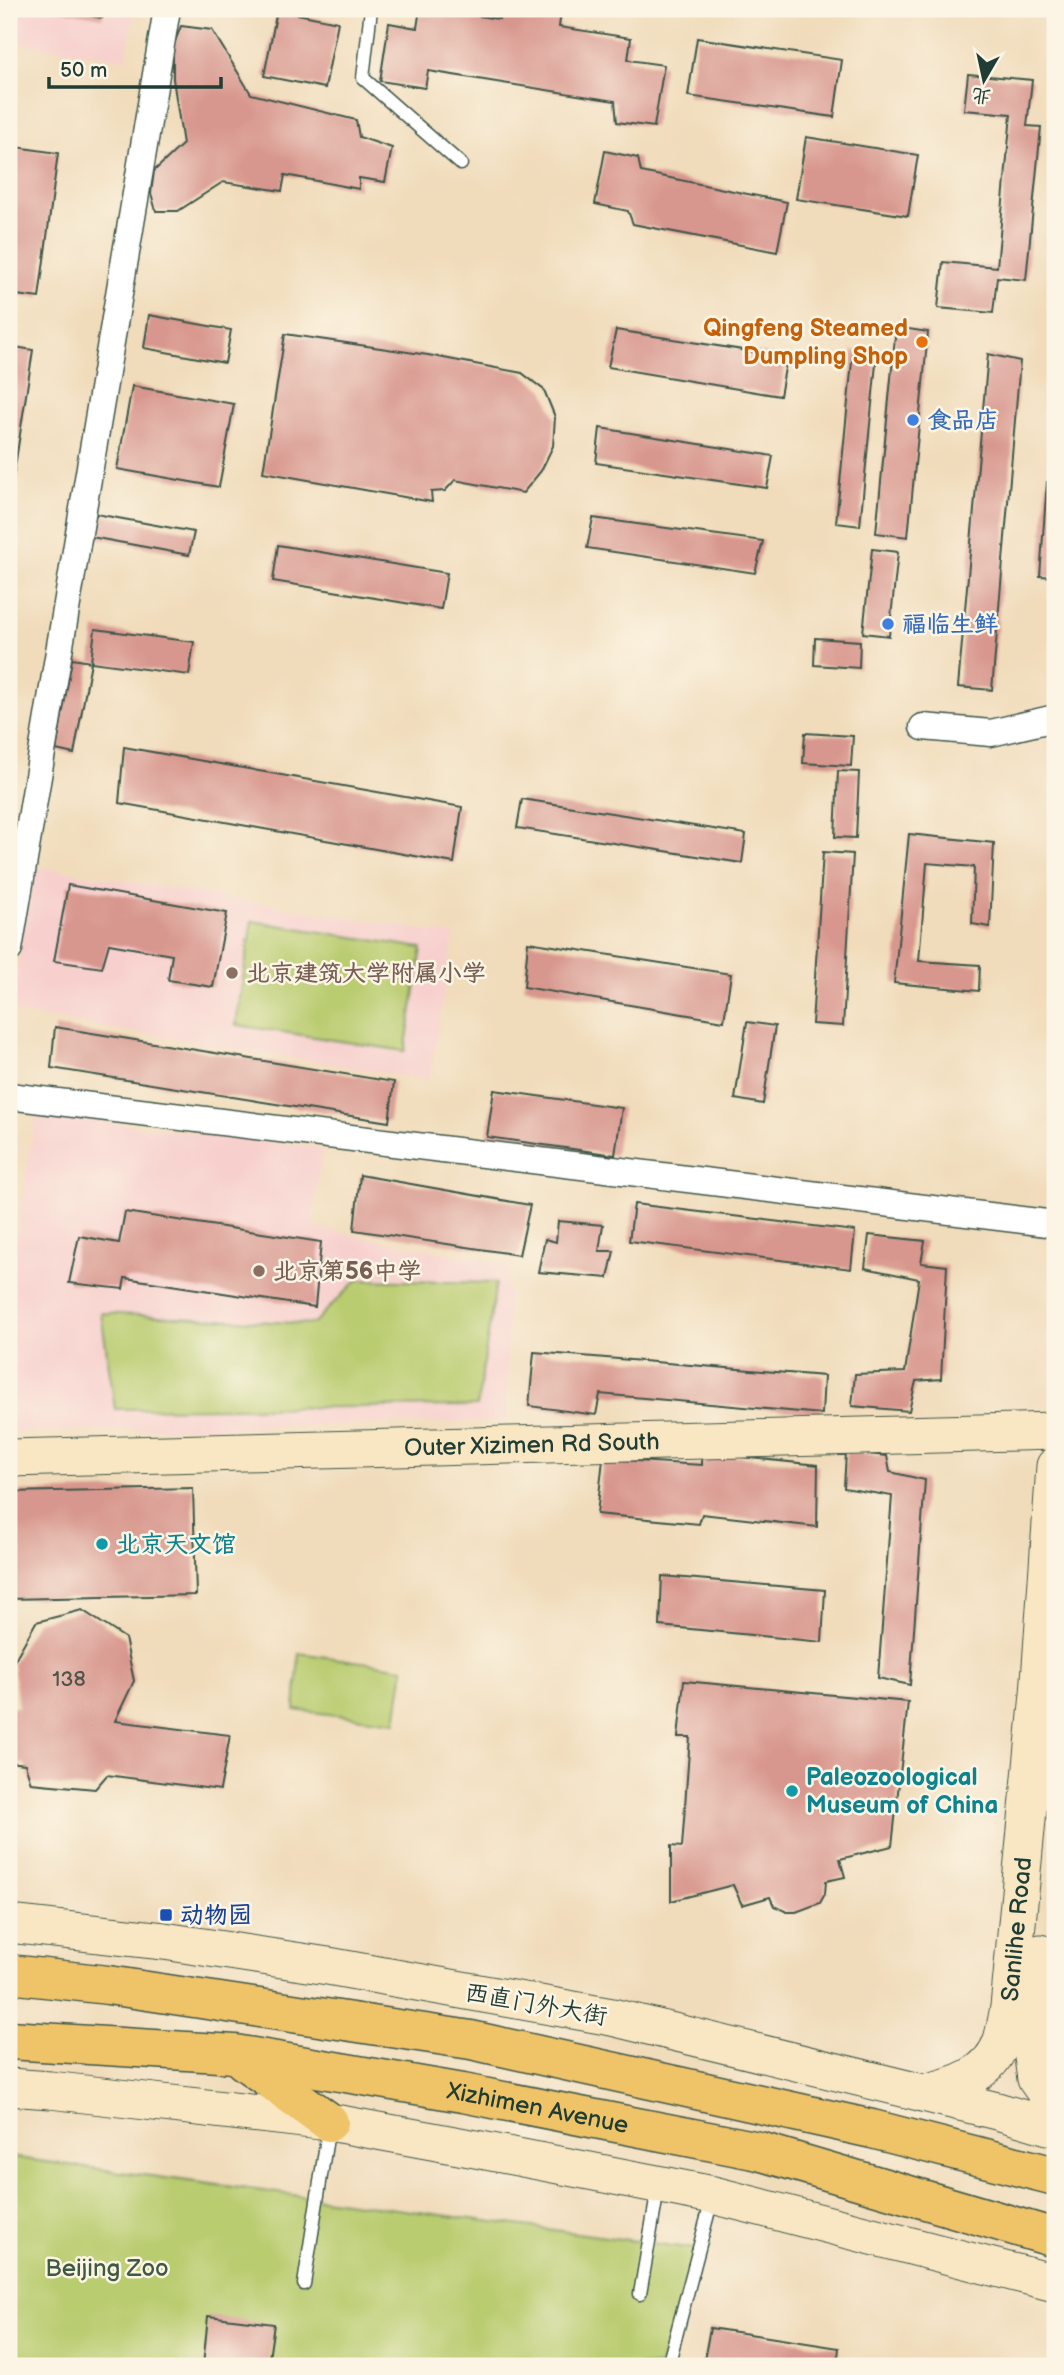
<svg xmlns="http://www.w3.org/2000/svg" width="1064" height="2375" font-family="'Balsamiq Sans','LXGW WenKai TC',sans-serif">
<style>
.built{fill:#f7d0cd}
.green{fill:#b9cc70;stroke:#6c8452;stroke-width:2}
.building{fill:#d8978e}
.lines{fill:none;stroke-linecap:round;stroke-linejoin:round}
.lane-casing{stroke:#3e5548;stroke-width:15}
.street-casing{stroke:#3e5548;stroke-width:29}
.secondary-casing{stroke:#3e5548;stroke-width:39}
.highway-casing{stroke:#3e5548;stroke-width:41}
.lane{stroke:#fff;stroke-width:12}
.street{stroke:#fff;stroke-width:26}
.secondary{stroke:#f9e7c3;stroke-width:37}
.highway{stroke:#efc469;stroke-width:38}
.food-dot{fill:#e8710a;stroke:#fcf5e5;stroke-width:2.5}
.shop-dot{fill:#3f7fe0;stroke:#fcf5e5;stroke-width:2.5}
.education-dot{fill:#8d6e63;stroke:#fcf5e5;stroke-width:2.5}
.culture-dot{fill:#0f9aa8;stroke:#fcf5e5;stroke-width:2.5}
.transit-dot{fill:#1a4fb4;stroke:#fcf5e5;stroke-width:2.5}
.labels{text-anchor:middle;stroke-width:5;stroke-linejoin:round;paint-order:stroke}
.number-label{font-size:21px;fill:#4d544a}
.food-label{font-size:24px;font-weight:bold;fill:#c56008;stroke:#fcf5e5;text-anchor:end}
.shop-label{font-size:24px;font-weight:bold;fill:#366cbe;stroke:#fcf5e5;text-anchor:start}
.education-label{font-size:24px;font-weight:bold;fill:#785e54;stroke:#fcf5e5;text-anchor:start}
.street-label{font-size:24px;fill:#1f3d34;stroke:#fcf5e5}
.culture-label{font-size:24px;font-weight:bold;fill:#0d838f;stroke:#fcf5e5;text-anchor:start}
.transit-label{font-size:24px;font-weight:bold;fill:#164399;stroke:#fcf5e5;text-anchor:start}
.park-label{font-size:24px;fill:#3e5a40;stroke:#fcf5e5}
</style>
<rect width="100%" height="100%" fill="#fcf5e5"/>
<filter id="ink" filterUnits="userSpaceOnUse"><feTurbulence type="fractalNoise" baseFrequency=".0143" numOctaves="2"/><feDisplacementMap in="SourceGraphic" scale="14" xChannelSelector="R" yChannelSelector="G"/><feConvolveMatrix kernelMatrix="1 2 1 2 8 2 1 2 1" color-interpolation-filters="sRGB"/></filter>
<filter id="wash" filterUnits="userSpaceOnUse"><feTurbulence type="fractalNoise" baseFrequency=".00686" numOctaves="4" result="noise"/><feDisplacementMap in="SourceGraphic" scale="28" xChannelSelector="R" yChannelSelector="G"/><feGaussianBlur stdDeviation="1.57" result="paint"/><feColorMatrix in="noise" values="0 0 0 0 0 0 0 0 0 0 0 0 0 0 0 0 0 1.4 0 .05"/><feComposite in="paint" operator="in"/></filter>
<g filter="url(#wash)">
<rect width="100%" height="100%" fill="#f0dbba"/>
<g class="built">
<polygon points="9,9 135,9 126,59 9,42"/>
<polygon points="34,866 454,935 429,1080 10,1012"/>
<polygon points="36,1114 322,1148 312,1227 509,1265 506,1421 9,1432 9,1276"/>
</g>
<g class="green">
<polygon points="252,921 422,948 405,1051 236,1025"/>
<polygon points="357,1280 496,1283 477,1406 115,1409 101,1313 313,1324"/>
<polygon points="299,1653 404,1668 396,1722 295,1710"/>
<polygon points="9,2157 696,2249 660,2366 9,2366"/>
</g>
<g id="blocks">
<g class="building">
<polygon points="55,9 104,9 102,18"/>
<polygon points="420,9 434,9 499,19 501,9 540,9 561,12 559,27 631,38 628,60 664,65 654,127 617,122 615,101 428,71 425,88 380,81 389,23 417,28"/>
<polygon points="277,10 338,22 325,88 264,76"/>
<polygon points="181,26 212,30 251,94 356,120 359,137 392,148 385,182 359,178 359,189 285,175 282,191 223,182 178,211 156,211 151,193 154,171 183,144 173,79 173,47"/>
<polygon points="697,38 842,60 834,117 688,96"/>
<polygon points="968,74 1032,80 1027,126 1041,127 1026,280 997,277 993,313 938,308 943,262 997,267 1011,114 964,110"/>
<polygon points="806,137 918,155 908,216 796,199"/>
<polygon points="9,146 58,153 39,298 9,294"/>
<polygon points="605,151 638,158 641,172 787,202 777,252 633,224 628,211 595,204"/>
<polygon points="149,315 231,330 225,363 144,348"/>
<polygon points="896,327 928,332 908,537 876,533"/>
<polygon points="616,330 787,357 780,396 608,367"/>
<polygon points="285,334 428,355 522,373 544,390 555,417 553,446 541,471 523,493 455,480 445,491 431,492 432,502 263,472"/>
<polygon points="9,346 33,350 10,499 9,499"/>
<polygon points="853,351 877,353 860,526 836,523"/>
<polygon points="988,354 1020,361 992,690 958,687"/>
<polygon points="132,386 234,404 219,487 117,469"/>
<polygon points="600,428 773,456 767,488 596,463"/>
<polygon points="1047,482 1055,482 1055,577 1040,576"/>
<polygon points="96,514 194,532 189,555 91,537"/>
<polygon points="593,518 763,541 755,573 587,548"/>
<polygon points="278,545 447,573 441,609 273,581"/>
<polygon points="872,549 898,552 889,636 863,633"/>
<polygon points="95,629 194,642 189,675 91,662"/>
<polygon points="815,638 860,641 859,668 814,665"/>
<polygon points="72,659 91,662 74,754 56,750"/>
<polygon points="805,733 853,736 851,766 803,763"/>
<polygon points="124,747 462,807 454,863 119,803"/>
<polygon points="838,771 859,772 856,838 835,837"/>
<polygon points="522,799 746,834 742,863 517,828"/>
<polygon points="909,834 994,843 990,927 972,924 974,867 927,863 919,961 980,965 979,991 894,983"/>
<polygon points="823,852 853,854 843,1026 812,1024"/>
<polygon points="68,885 227,913 213,987 168,980 172,955 109,944 102,968 54,961"/>
<polygon points="528,942 731,974 724,1021 524,987"/>
<polygon points="747,1022 775,1026 763,1104 735,1099"/>
<polygon points="55,1027 394,1082 389,1122 51,1068"/>
<polygon points="494,1090 622,1108 615,1155 487,1137"/>
<polygon points="360,1175 530,1205 519,1255 354,1230"/>
<polygon points="634,1204 855,1231 851,1269 629,1241"/>
<polygon points="125,1212 321,1242 315,1307 125,1278 123,1289 69,1283 79,1236 119,1243"/>
<polygon points="558,1221 603,1225 599,1251 614,1251 608,1278 538,1272 545,1239 556,1242"/>
<polygon points="869,1235 925,1241 921,1263 947,1266 941,1379 916,1381 909,1411 852,1406 855,1374 905,1372 919,1279 865,1268"/>
<polygon points="534,1352 824,1376 822,1414 600,1394 596,1415 529,1406"/>
<polygon points="846,1452 887,1456 890,1472 925,1480 910,1685 878,1678 892,1496 844,1488"/>
<polygon points="702,1453 818,1465 817,1527 702,1514 699,1524 597,1514 603,1459 702,1465"/>
<polygon points="193,1488 196,1595 9,1599 9,1492"/>
<polygon points="662,1576 825,1590 822,1642 660,1626"/>
<polygon points="82,1610 125,1638 134,1681 115,1721 230,1735 220,1790 107,1775 95,1789 31,1783 25,1764 9,1762 9,1707 18,1707 13,1663 36,1622"/>
<polygon points="684,1681 908,1702 892,1846 840,1859 845,1877 826,1881 825,1894 820,1903 796,1912 787,1912 774,1906 770,1897 742,1905 733,1885 671,1901 671,1846 682,1847 690,1737 678,1737"/>
<polygon points="208,2316 274,2324 268,2366 203,2366"/>
<polygon points="710,2328 839,2348 837,2366 703,2366"/>
</g>
</g>
</g>
<g filter="url(#ink)">
<use href="#blocks" fill-opacity="0" stroke="#3e5548" stroke-width="2"/>
<g class="lines">
<defs>
<g id="lane">
<polyline points="371,9 363,78 461,164"/>
<polyline points="304,2284 329,2125"/>
<polyline points="640,2294 658,2189"/>
<polyline points="668,2366 712,2199"/>
</g>
<g id="street">
<polyline points="923,727 991,733 1055,718"/>
<polyline points="9,949 167,9"/>
<polyline points="9,1096 1055,1224"/>
</g>
<g id="secondary">
<path id="s1" d="M9,1458L1055,1431"/>
<polyline points="9,1924 164,1941 328,1966 612,2017 997,2111 1055,2128"/>
<polyline points="1040,1953 1032,2050 1036,2079 1055,2106"/>
<polyline points="9,2087 50,2090 329,2122 481,2150 713,2195 1055,2283"/>
<path id="s2" d="M923,2093C955,2086 991,2075 1002,2040C1005,2030 1007,2018 1009,2007L1039,1694L1055,1466"/>
</g>
<g id="highway">
<polyline points="9,1974 108,1985 471,2040 872,2129 1055,2176"/>
<path id="s3" d="M9,2040L235,2054L463,2093L759,2151L1055,2238"/>
<polyline points="243,2060 329,2122"/>
</g>
</defs>
<use href="#lane" class="lane-casing"/>
<use href="#street" class="street-casing"/>
<use href="#secondary" class="secondary-casing"/>
<use href="#highway" class="highway-casing"/>
<use href="#lane" class="lane"/>
<use href="#street" class="street"/>
<use href="#secondary" class="secondary"/>
<use href="#highway" class="highway"/>
</g>
</g>
<circle class="food-dot" cx="922" cy="342" r="7"/>
<g class="shop-dot">
<circle cx="913" cy="420" r="7"/>
<circle cx="888" cy="624" r="7"/>
</g>
<g class="education-dot">
<circle cx="232" cy="973" r="7"/>
<circle cx="259" cy="1271" r="7"/>
</g>
<g class="culture-dot">
<circle cx="102" cy="1544" r="7"/>
<circle cx="792" cy="1791" r="7"/>
</g>
<rect class="transit-dot" x="159" y="1908" width="14" height="14" rx="3.5"/>
<g class="labels">
<g class="number-label">
<text x="69" y="1686">138</text>
</g>
<g class="food-label">
<text x="908" y="336">Qingfeng Steamed<tspan x="908" dy="28">Dumpling Shop</tspan></text>
</g>
<g class="shop-label">
<text x="927" y="428">食品店</text>
<text x="902" y="632">福临生鲜</text>
</g>
<g class="education-label">
<text x="246" y="981">北京建筑大学附属小学</text>
<text x="273" y="1279">北京第56中学</text>
</g>
<g class="street-label">
<text dy="8" stroke="none"><textPath href="#s1" startOffset="523">Outer Xizimen Rd South</textPath></text>
<text dy="8" stroke="none"><textPath href="#s2" startOffset="212">Sanlihe Road</textPath></text>
<text transform="translate(536 2004) rotate(10)" y="8">西直门外大街</text>
<text dy="8" stroke="none"><textPath href="#s3" startOffset="534">Xizhimen Avenue</textPath></text>
</g>
<g class="culture-label">
<text x="116" y="1552">北京天文馆</text>
<text x="806" y="1785">Paleozoological<tspan x="806" dy="28">Museum of China</tspan></text>
</g>
<g class="transit-label">
<text x="180" y="1923">动物园</text>
</g>
<g class="park-label">
<text x="107" y="2276">Beijing Zoo</text>
</g>
</g>
<rect width="1064" height="2375" fill="none" stroke="#fcf5e5" stroke-width="35"/>
<g transform="translate(984 80) rotate(189)" stroke="#fcf5e5" stroke-width="5" paint-order="stroke">
<path d="M0-5L12 26L0 18L-12 26Z" fill="#1f3d34"/>
<text y="-10" font-size="19" font-weight="bold" text-anchor="middle" fill="#1f3d34">北</text>
</g>
<path d="M49 77v10h172v-10" fill="none" stroke="#1f3d34" stroke-width="3.5"/>
<text x="60" y="77" font-size="21" fill="#1f3d34" stroke="#fcf5e5" stroke-width="5" paint-order="stroke">50 m</text>
</svg>
